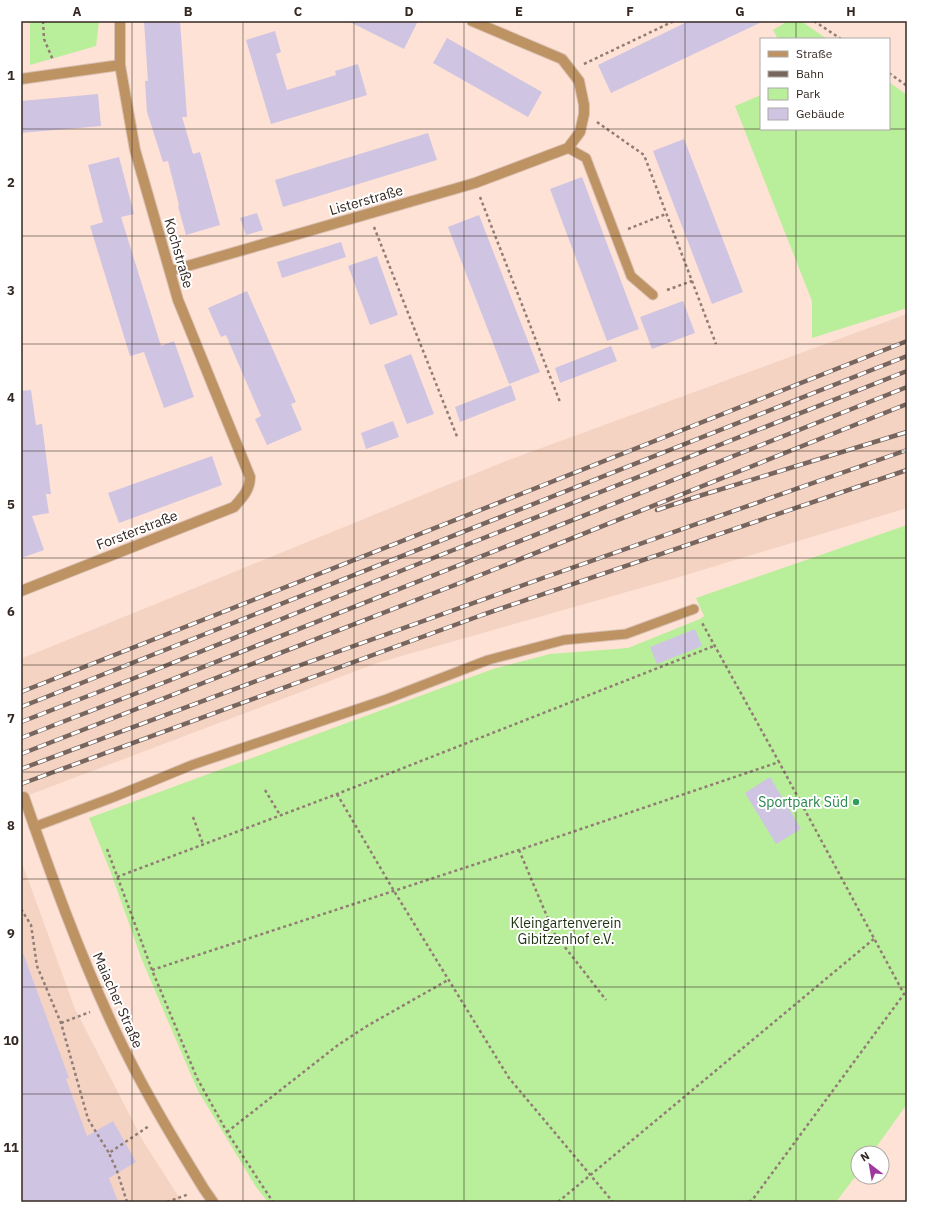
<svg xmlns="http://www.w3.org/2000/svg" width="928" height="1223" font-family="'IBM Plex Sans',sans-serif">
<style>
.built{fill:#f4d3c3}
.green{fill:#b9ee9b}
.building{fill:#d0c4e3}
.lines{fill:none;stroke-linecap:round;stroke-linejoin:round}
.service-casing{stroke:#dac1b5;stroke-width:11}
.minor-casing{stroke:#dac1b5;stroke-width:12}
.path{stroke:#917d74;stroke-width:2.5;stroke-dasharray:3 3;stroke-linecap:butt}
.service{stroke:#be9363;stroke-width:9}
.minor{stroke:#be9363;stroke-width:10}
.rail-casing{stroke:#78665e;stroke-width:4.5}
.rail{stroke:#fff;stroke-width:3;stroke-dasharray:9;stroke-linecap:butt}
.grid{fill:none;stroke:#352822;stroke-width:1;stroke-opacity:0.55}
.leisure-dot{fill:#2e9e5b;stroke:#fff;stroke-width:1.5}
.labels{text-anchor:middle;stroke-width:4;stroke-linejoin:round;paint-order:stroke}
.street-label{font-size:14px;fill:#352822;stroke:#fff}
.leisure-label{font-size:14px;fill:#27864d;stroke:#fff;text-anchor:end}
.park-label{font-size:14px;fill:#1e3211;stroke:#fff}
.neatline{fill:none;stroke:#352822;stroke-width:1.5}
.grid-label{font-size:13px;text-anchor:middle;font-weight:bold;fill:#352822}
</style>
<rect width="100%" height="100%" fill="#fee2d5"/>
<g class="built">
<polygon points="907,314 907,508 676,578 377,663 21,798 21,658 33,654 506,461"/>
<polygon points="21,860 75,1009 143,1141 182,1202 21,1202"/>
</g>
<g class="green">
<polygon points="30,21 99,21 96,46 30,65"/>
<polygon points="788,21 801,21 827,39 778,39 773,30"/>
<polygon points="889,82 907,95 907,308 812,338 812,301 735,106 761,95 761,129 889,129"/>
<polygon points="907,525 907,1104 872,1153 858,1153 858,1173 836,1202 268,1202 256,1187 197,1089 142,960 111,873 89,818 493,669 550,654 628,648 700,619 704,616 696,598"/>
</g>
<g class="building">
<polygon points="144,21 180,21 187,117 182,117 193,154 200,152 220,225 186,235 178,206 179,205 168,161 163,162 147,112 145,81 148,81"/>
<polygon points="348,21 418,21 404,49"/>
<polygon points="689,21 764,21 611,93 598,65"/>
<polygon points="275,31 281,52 276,54 287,90 336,75 335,71 358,64 367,95 271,124 246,40"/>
<polygon points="447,38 542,92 528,117 433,63"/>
<polygon points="98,94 101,126 21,133 21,101"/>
<polygon points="428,133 437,160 283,207 275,180"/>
<polygon points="684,139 743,292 712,304 653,151"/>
<polygon points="119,157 134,214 121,217 161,346 174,341 194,397 164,408 144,352 130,356 90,226 103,222 88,165"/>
<polygon points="582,177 639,329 607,341 550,189"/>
<polygon points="257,213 263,230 246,235 240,218"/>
<polygon points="479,215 540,372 509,384 448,227"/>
<polygon points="341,242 346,257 282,278 277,262"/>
<polygon points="377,256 398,315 370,325 348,266"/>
<polygon points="247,291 296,402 291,404 302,430 267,445 255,419 261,416 226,335 221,337 208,308"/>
<polygon points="683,301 695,333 652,349 640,317"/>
<polygon points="611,346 617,361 560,383 555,368"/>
<polygon points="411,354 434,414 407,424 384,365"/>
<polygon points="511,385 516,400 460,422 455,407"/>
<polygon points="31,390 36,425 42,424 51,494 46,494 49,513 32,516 44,550 21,558 21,391"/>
<polygon points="393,421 399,437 366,449 361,433"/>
<polygon points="212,456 222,485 119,523 108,493"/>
<polygon points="695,629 702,646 657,664 650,647"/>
<polygon points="770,777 801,829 776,844 745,793"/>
<polygon points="21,953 23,953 69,1078 66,1079 87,1136 113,1121 136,1162 109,1178 118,1202 21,1202"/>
</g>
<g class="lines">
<defs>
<g id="service">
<polyline points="568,148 586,158 631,276 653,295"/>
<polyline points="34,827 114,797 192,765 387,699 488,660 564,640 626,634 694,609"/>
</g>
<g id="minor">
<polyline points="21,79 120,65"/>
<polyline points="170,271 475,183 568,148 580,132 584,114 584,105 579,81 562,59 472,21"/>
<path d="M21,591L234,507C242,498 250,490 250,477L178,300L135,150L120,65V21"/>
<path d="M24,797C51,875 79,953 114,1028C140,1084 172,1137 204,1189L213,1202"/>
</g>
</defs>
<use href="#service" class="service-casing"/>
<use href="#minor" class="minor-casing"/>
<g class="path">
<polyline points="43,21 44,39 53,60"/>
<polyline points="814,21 841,39"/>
<polyline points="584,64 674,21"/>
<polyline points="889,73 907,86"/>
<polyline points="597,122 644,155 716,344"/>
<polyline points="480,197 560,402"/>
<polyline points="374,227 458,439"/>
<polyline points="628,229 666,214"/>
<polyline points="667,290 692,281"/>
<polyline points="265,790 280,815"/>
<polyline points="337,794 394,891 509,1078 613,1202"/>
<polyline points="193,817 203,844"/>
<polyline points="107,849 152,970 197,1078 227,1132 273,1202"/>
<polyline points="519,850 554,933 606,1000"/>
<polyline points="117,877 337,794 714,646"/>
<polyline points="21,909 31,925 37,966 61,1023 88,1119 109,1153"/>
<polyline points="152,970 519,850 779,762 701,621"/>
<polyline points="61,1023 90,1012"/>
<polyline points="227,1132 338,1045 367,1026 448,980"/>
<polyline points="127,1202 117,1171 109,1153 149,1126"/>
<polyline points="167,1202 189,1194"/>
<polyline points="558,1202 875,938"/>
<polyline points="749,1202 753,1199 904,994 779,762"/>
</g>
<use href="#service" class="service"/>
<use href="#minor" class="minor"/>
<defs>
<g id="rail">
<polyline points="657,510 699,496 907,432"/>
<polyline points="21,692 907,341"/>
<polyline points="21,707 907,356"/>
<polyline points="21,722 150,672 423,562 907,371"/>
<polyline points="21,738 168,681 907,387"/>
<polyline points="21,754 483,574 907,404"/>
<polyline points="21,769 259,680 543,578 907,450"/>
<polyline points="21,784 482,615 907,470"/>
</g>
</defs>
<use href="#rail" class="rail-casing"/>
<use href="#rail" class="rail"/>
</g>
<path class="grid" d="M132,21V1202M243,21V1202M354,21V1202M464,21V1202M574,21V1202M685,21V1202M796,21V39M21,129H907M796,129V1202M21,236H907M21,344H907M21,451H907M21,558H907M21,665H907M21,772H907M21,879H907M21,987H907M21,1094H907"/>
<circle class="leisure-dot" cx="856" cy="802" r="4"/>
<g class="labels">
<g class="street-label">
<text transform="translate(366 200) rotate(-16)" y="5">Listerstraße</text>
<text transform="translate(179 253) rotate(74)" y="5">Kochstraße</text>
<text transform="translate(137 530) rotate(-21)" y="5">Forsterstraße</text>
<text transform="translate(118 1000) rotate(66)" y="5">Maiacher Straße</text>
</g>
<g class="leisure-label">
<text x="848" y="807">Sportpark Süd</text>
</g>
<g class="park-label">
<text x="566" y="928">Kleingartenverein<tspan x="566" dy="16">Gibitzenhof e.V.</tspan></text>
</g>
</g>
<rect width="928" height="1223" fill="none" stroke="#ffffff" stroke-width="44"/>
<rect x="760" y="38" width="130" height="92" fill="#ffffff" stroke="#aea9a7"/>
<rect x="768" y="51" width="20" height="6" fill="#be9363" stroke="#aea9a7"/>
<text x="796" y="58" font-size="12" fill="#352822">Straße</text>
<rect x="768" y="71" width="20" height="6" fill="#78665e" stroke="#aea9a7"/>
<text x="796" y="78" font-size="12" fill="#352822">Bahn</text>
<rect x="768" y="88" width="20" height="12" fill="#b9ee9b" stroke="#aea9a7"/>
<text x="796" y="98" font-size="12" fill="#352822">Park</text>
<rect x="768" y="108" width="20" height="12" fill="#d0c4e3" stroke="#aea9a7"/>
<text x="796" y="118" font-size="12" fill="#352822">Gebäude</text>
<g transform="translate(870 1165) rotate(329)"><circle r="19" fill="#ffffff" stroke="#aea9a7"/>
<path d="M0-3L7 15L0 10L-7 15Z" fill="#9e389d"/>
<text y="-6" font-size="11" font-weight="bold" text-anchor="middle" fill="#352822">N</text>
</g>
<rect x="22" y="22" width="884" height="1179" class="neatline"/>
<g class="grid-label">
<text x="77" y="16">A</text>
<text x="188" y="16">B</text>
<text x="298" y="16">C</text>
<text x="409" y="16">D</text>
<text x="519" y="16">E</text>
<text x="630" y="16">F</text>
<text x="740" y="16">G</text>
<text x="851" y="16">H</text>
<text x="11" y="80">1</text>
<text x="11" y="187">2</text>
<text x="11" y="295">3</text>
<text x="11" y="402">4</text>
<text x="11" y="509">5</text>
<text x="11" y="616">6</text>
<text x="11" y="723">7</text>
<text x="11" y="830">8</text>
<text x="11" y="938">9</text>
<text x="11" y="1045">10</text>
<text x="11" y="1152">11</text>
</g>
</svg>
